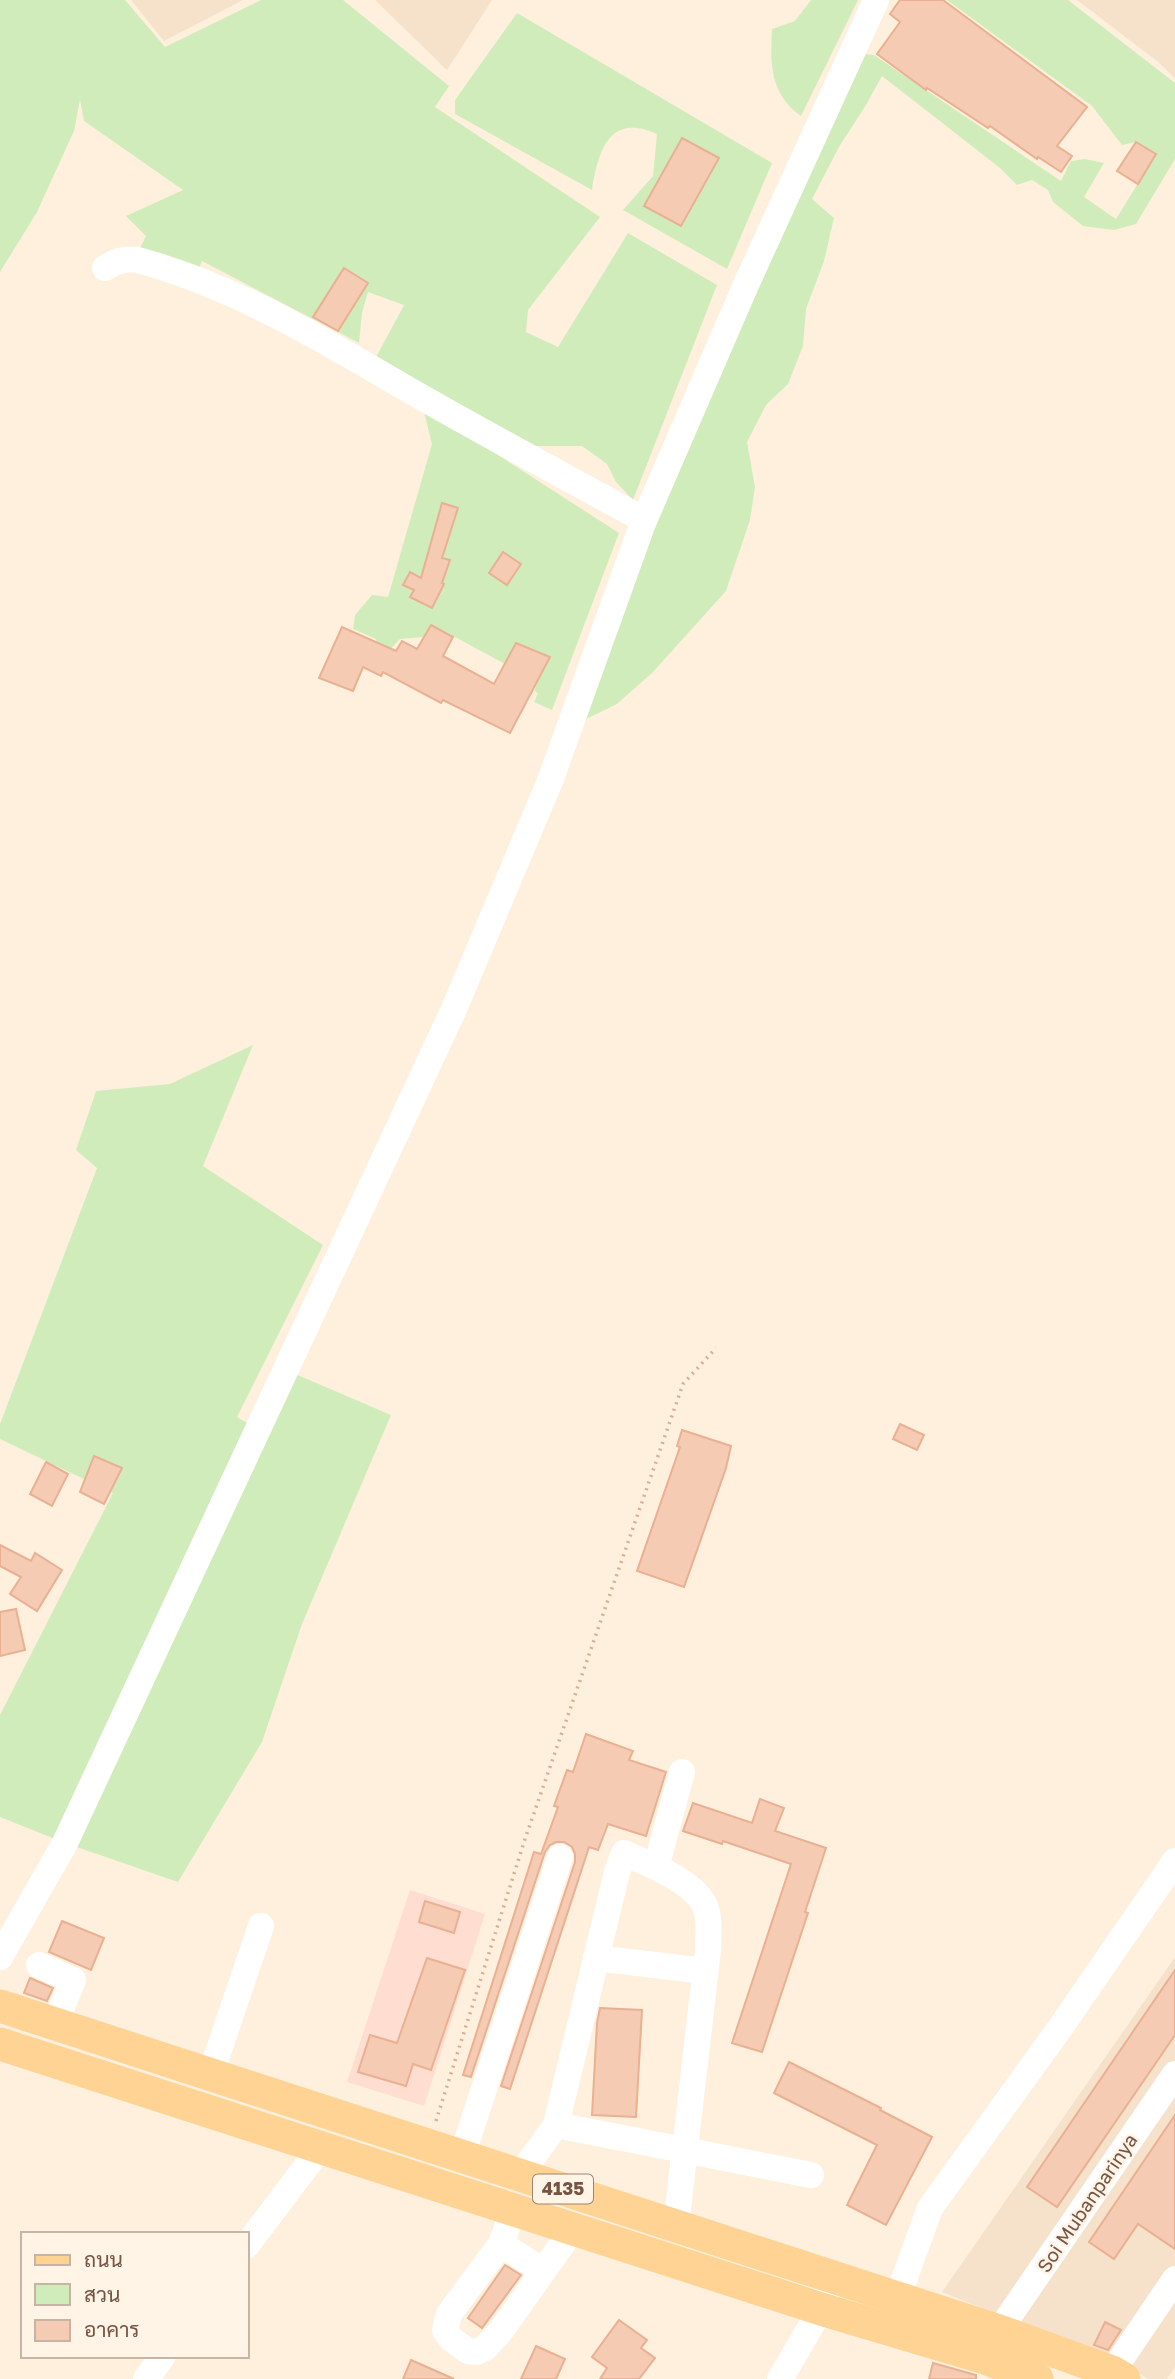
<svg xmlns="http://www.w3.org/2000/svg" width="1175" height="2379" font-family="'Golos Text',Sarabun,sans-serif">
<style>
.residential{fill:#f6e1cb}
.commercial{fill:#ffddd0}
.green{fill:#d1ecbb}
.building{fill:#f5cbb3;stroke:#e9b092;stroke-width:2}
.lines{fill:none;stroke-linecap:round;stroke-linejoin:round}
.path{stroke:#d9ae97;stroke-width:3.5;stroke-dasharray:2 5;stroke-linecap:butt}
.minor{stroke:#fff;stroke-width:26}
.major{stroke:#ffd393;stroke-width:33}
.labels{text-anchor:middle;stroke-width:5;stroke-linejoin:round;paint-order:stroke}
.shield{fill:#fff4e5;stroke:#9e8474;stroke-width:2}
.shield-label{font-size:18px;font-weight:bold;fill:#755444}
.street-label{font-size:19px;fill:#755444;stroke:#fff4e5}
</style>
<rect width="100%" height="100%" fill="#fef0dd"/>
<g class="residential">
<polygon points="131,0 243,0 164,41"/>
<polygon points="375,0 492,0 447,70"/>
<polygon points="1077,0 1175,0 1175,78 1157,61"/>
<polygon points="1175,1957 1175,2367 1167,2379 1148,2379 1131,2368 942,2292"/>
</g>
<polygon class="commercial" points="410,1890 485,1914 424,2106 347,2082"/>
<g class="green">
<polygon points="0,0 125,0 165,47 261,0 343,0 449,86 435,107 600,217 528,310 526,332 558,347 628,233 717,285 633,500 616,482 607,464 582,446 518,446 374,361 404,305 368,292 362,313 359,343 202,261 190,289 132,265 146,236 126,216 183,190 84,121 80,100 74,131 37,212 0,272"/>
<path d="M811,0H858L801,116C770,94 770,64 772,29L795,21Z"/>
<polygon points="947,0 1068,0 1175,83 1175,159 1136,224 1114,230 1083,226 1053,202 1048,190 1032,180 1017,185 1000,168 882,76 866,105 839,147 812,199 834,218 824,261 806,309 803,346 788,384 766,405 747,442 755,487 750,520 726,591 653,672 617,704 586,719 660,509 863,54 874,55 1061,181 1071,161 1085,159 1104,163 1084,197 1116,219 1156,154 1136,142 1122,145 1092,106"/>
<path d="M517,13L772,163L727,269L623,210L653,176L657,134C609,112 598,151 592,190L455,114V100Z"/>
<polygon points="424,412 470,437 619,533 552,710 534,702 538,693 534,691 536,687 505,664 431,624 423,637 400,639 380,660 376,639 353,629 355,615 372,595 388,597 432,444"/>
<polygon points="253,1045 203,1166 323,1245 237,1417 256,1428 286,1370 391,1415 302,1624 262,1742 178,1882 65,1843 0,1817 0,1715 113,1493 0,1439 0,1424 97,1168 76,1150 96,1091 170,1084"/>
</g>
<g class="building">
<polygon points="900,0 943,0 1087,107 1057,146 1072,156 1061,172 1038,157 1037,159 990,126 988,128 927,88 926,90 877,54 900,22 890,14"/>
<polygon points="682,138 719,158 681,226 644,206"/>
<polygon points="1136,142 1156,154 1138,184 1117,171"/>
<polygon points="344,268 368,283 338,331 313,317"/>
<polygon points="442,503 458,508 442,558 450,560 442,583 444,584 432,608 410,597 414,590 403,585 410,572 421,578"/>
<polygon points="503,552 521,564 507,585 489,573"/>
<polygon points="431,625 453,637 443,656 494,684 516,643 550,657 510,733 443,700 441,703 383,672 381,676 363,667 353,691 319,678 342,627 396,651 402,641 417,649"/>
<polygon points="900,1424 924,1435 917,1450 893,1439"/>
<polygon points="682,1430 731,1446 726,1468 684,1587 637,1571 680,1447 677,1446"/>
<polygon points="94,1456 122,1468 104,1504 80,1492"/>
<polygon points="46,1462 68,1474 52,1506 30,1494"/>
<polygon points="0,1545 31,1561 35,1553 62,1570 37,1611 10,1594 21,1577 0,1566"/>
<polygon points="16,1609 25,1650 0,1656 0,1612"/>
<polygon points="586,1734 633,1751 629,1760 666,1772 646,1836 608,1824 598,1850 589,1847 510,2089 501,2086 575,1862 575,1854 572,1847 564,1842 556,1842 550,1845 545,1852 471,2077 463,2075 534,1852 541,1854 558,1807 554,1806 567,1770 573,1772"/>
<polygon points="760,1799 784,1808 775,1831 826,1848 805,1912 808,1913 762,2052 732,2043 791,1864 723,1841 722,1844 683,1831 693,1803 752,1823"/>
<polygon points="425,1901 460,1912 454,1933 419,1922"/>
<polygon points="62,1921 104,1938 91,1970 49,1952"/>
<polygon points="427,1958 465,1970 431,2070 413,2064 406,2086 358,2072 370,2035 397,2043"/>
<polygon points="1175,1970 1175,2035 1057,2207 1027,2187"/>
<polygon points="30,1978 53,1988 47,2001 24,1993"/>
<polygon points="600,2008 642,2010 636,2117 592,2115 597,2023"/>
<polygon points="789,2062 881,2108 880,2110 932,2137 886,2225 847,2205 877,2145 774,2093"/>
<polygon points="1175,2115 1175,2249 1138,2224 1114,2259 1089,2242"/>
<polygon points="505,2265 521,2275 482,2328 468,2318"/>
<polygon points="619,2320 647,2340 641,2348 655,2358 639,2379 600,2379 607,2368 592,2357"/>
<polygon points="1105,2322 1121,2330 1108,2350 1094,2345"/>
<polygon points="536,2346 565,2359 556,2379 521,2379"/>
<polygon points="411,2360 454,2379 403,2379"/>
<polygon points="933,2363 976,2375 976,2379 929,2379"/>
</g>
<g class="lines">
<polyline class="path" points="436,2121 525,1839 683,1384 716,1348"/>
<g class="minor">
<path d="M105,268C116,261 125,258 138,260C240,288 326,342 416,394C491,437 568,478 644,520"/>
<polyline points="656,1867 682,1772"/>
<polyline points="0,1957 65,1843 454,1009 550,781 643,523 745,287 876,0"/>
<polyline points="596,1958 705,1971"/>
<polyline points="39,1965 73,1980 55,2024"/>
<polyline points="211,2073 261,1926"/>
<polyline points="556,2125 811,2175"/>
<polyline points="462,2156 560,1857"/>
<path d="M520,2175L556,2125L617,1872L624,1853C648,1864 689,1879 703,1902C711,1916 708,1934 708,1950L676,2226"/>
<polyline points="508,2207 508,2225 501,2244 449,2314 445,2330 451,2339 468,2351 476,2352 485,2348 500,2332 573,2229"/>
<polyline points="501,2244 543,2271"/>
<polyline points="247,2245 321,2147"/>
<polyline points="897,2299 930,2208 1060,2028 1175,1861"/>
<polyline points="999,2331 1175,2074"/>
<polyline points="1112,2372 1175,2279"/>
<polyline points="146,2379 163,2356"/>
<polyline points="780,2379 821,2309 833,2277"/>
</g>
<g class="major">
<polyline points="0,2006 999,2331 1112,2372 1124,2379"/>
<polyline points="0,2044 821,2309 985,2358 1037,2379"/>
</g>
</g>
<g class="labels">
<rect class="shield" x="533" y="2174.5" width="60" height="29" rx="5"/>
<g class="shield-label">
<text x="563" y="2195">4135</text>
</g>
<g class="street-label">
<text transform="translate(1087 2203) rotate(-56)" y="7">Soi Mubanparinya</text>
</g>
</g>
<rect x="21" y="2232" width="228" height="126" fill="#fff4e5" stroke="#c8b4a5" stroke-width="2"/>
<rect x="35" y="2255" width="35" height="10" fill="#ffd393" stroke="#c8b4a5" stroke-width="2"/>
<text x="84" y="2267" font-size="21" fill="#755444">ถนน</text>
<rect x="35" y="2284" width="35" height="21" fill="#d1ecbb" stroke="#c8b4a5" stroke-width="2"/>
<text x="84" y="2302" font-size="21" fill="#755444">สวน</text>
<rect x="35" y="2320" width="35" height="21" fill="#f5cbb3" stroke="#c8b4a5" stroke-width="2"/>
<text x="84" y="2337" font-size="21" fill="#755444">อาคาร</text>
</svg>
